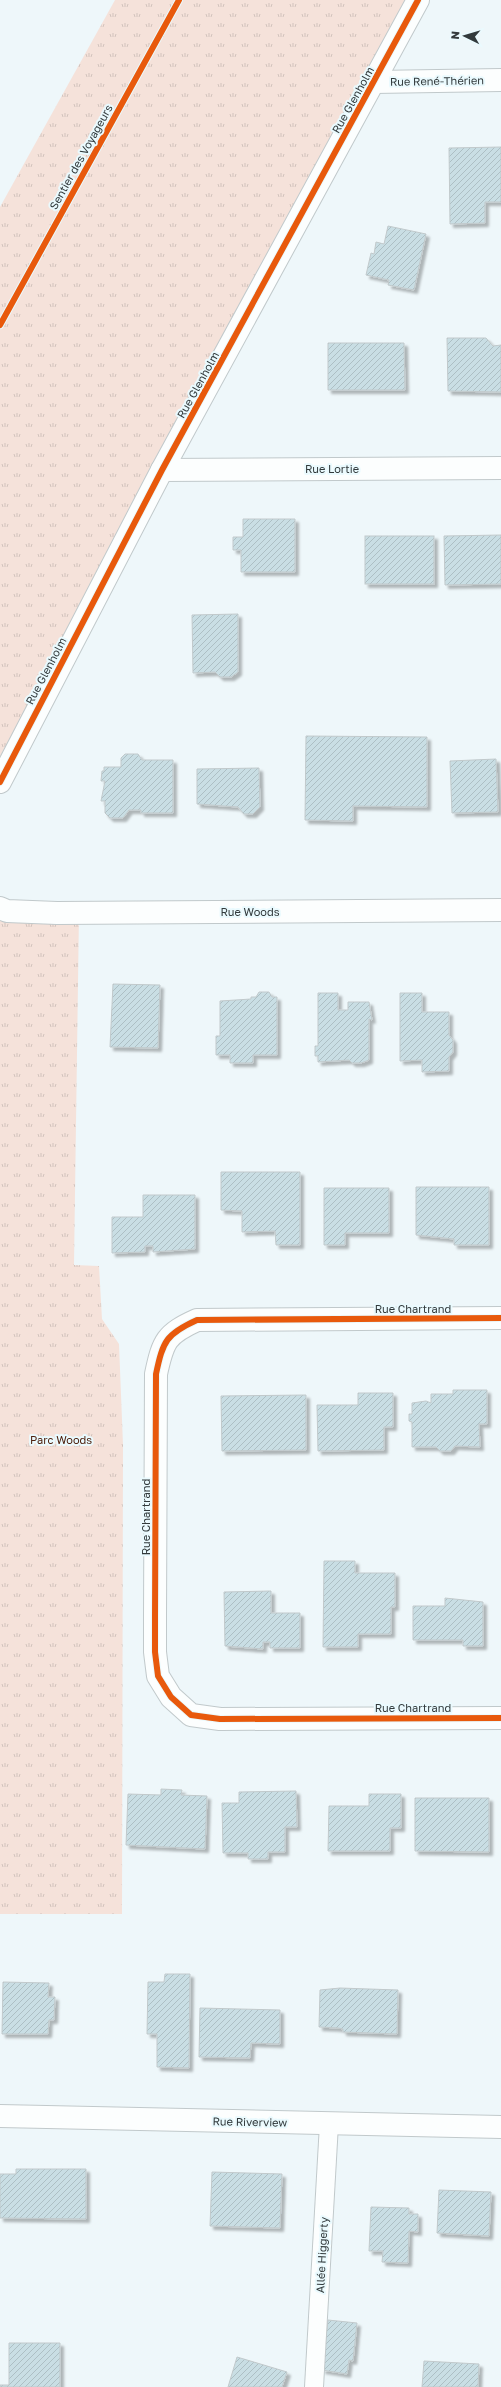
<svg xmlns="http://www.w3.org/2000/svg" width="501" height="2387" font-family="'Golos Text',sans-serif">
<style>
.park{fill:url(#park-tufts)}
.building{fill:url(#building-hatch);stroke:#c1c9cb;filter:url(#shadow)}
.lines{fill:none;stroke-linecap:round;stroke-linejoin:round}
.service-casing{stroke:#c1c9cb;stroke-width:20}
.minor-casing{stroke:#c1c9cb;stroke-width:24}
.service{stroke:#fcfefe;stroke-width:18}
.minor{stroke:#fcfefe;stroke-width:22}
.cycleway-casing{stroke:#eafafe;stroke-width:8}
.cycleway{stroke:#e8590c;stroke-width:6}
.labels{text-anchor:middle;stroke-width:4;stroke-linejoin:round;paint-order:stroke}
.street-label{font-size:11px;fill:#323a3c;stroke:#eafafe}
.park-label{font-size:11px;fill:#4f220f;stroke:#eafafe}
</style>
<defs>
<pattern id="park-tufts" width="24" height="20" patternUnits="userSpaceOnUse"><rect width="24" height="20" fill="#f5e2da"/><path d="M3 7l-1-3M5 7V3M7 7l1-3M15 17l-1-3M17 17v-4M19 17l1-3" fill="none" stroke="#d2c3bc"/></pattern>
<pattern id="building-hatch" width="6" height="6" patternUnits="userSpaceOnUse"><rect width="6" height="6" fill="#c9dee4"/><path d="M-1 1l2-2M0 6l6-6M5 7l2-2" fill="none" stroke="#adbfc4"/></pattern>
<filter id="shadow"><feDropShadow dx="3.5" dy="3.5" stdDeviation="1" flood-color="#0004"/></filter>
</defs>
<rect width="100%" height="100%" fill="#eef7fa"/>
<g class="park">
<polygon points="115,0 418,0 0,782 0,207"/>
<polygon points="0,908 79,913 74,1265 99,1266 102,1319 119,1344 123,1445 122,1914 0,1914"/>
</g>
<g class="building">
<polygon points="501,147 501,202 485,202 485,223 450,224 449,148"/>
<polygon points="388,226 426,234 414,290 388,285 389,280 366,275 371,253 374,254 376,242 384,244"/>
<polygon points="447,338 486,338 493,346 501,345 501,392 448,391"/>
<polygon points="328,343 404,343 405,390 328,390"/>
<polygon points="243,519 295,519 295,572 241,572 241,550 233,550 233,537 243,537"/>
<polygon points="501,535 501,584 445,585 444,536"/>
<rect x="365" y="536" width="69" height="48"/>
<polygon points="238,614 238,672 231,677 220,677 215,672 193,673 192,615"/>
<polygon points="306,736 427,737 427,807 353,806 353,821 305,820"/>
<polygon points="125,754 138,754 142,760 173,760 173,813 141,813 141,810 129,810 123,818 110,818 105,813 105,801 101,801 105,781 101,781 102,771 104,771 104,767 121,767 121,758"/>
<polygon points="496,759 498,812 452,813 450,761"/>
<polygon points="259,768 260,807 253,814 244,814 238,807 197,804 197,769"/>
<polygon points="113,984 160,985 158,1048 110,1047"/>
<polygon points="259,992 269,992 272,997 277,997 277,1055 253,1055 253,1063 230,1063 230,1055 216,1055 216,1036 220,1036 220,1001 251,999 251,997 256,997"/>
<polygon points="318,993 338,993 338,1010 348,1010 348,1002 369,1002 372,1020 369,1019 369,1060 361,1063 352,1063 349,1060 318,1062 318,1056 315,1056 315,1046 318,1046"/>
<polygon points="400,993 422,993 422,1012 449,1012 449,1035 453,1040 453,1052 449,1057 449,1071 422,1072 422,1060 400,1061"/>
<polygon points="221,1172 300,1172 300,1245 276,1245 275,1231 242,1232 242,1211 221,1210"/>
<polygon points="416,1187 489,1187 489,1245 454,1245 454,1239 416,1235"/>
<polygon points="324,1188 389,1188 389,1233 345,1233 345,1245 324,1245"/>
<polygon points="143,1195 195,1195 195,1249 153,1252 153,1246 145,1246 145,1252 112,1253 112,1217 143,1217"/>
<polygon points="453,1390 487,1390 487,1424 479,1424 480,1447 455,1446 451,1451 440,1451 436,1447 412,1447 412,1422 409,1421 409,1414 412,1414 412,1403 426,1401 431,1403 431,1394 453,1394"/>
<polygon points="358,1393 393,1393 393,1427 384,1427 384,1450 318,1451 317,1405 358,1405"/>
<polygon points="306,1395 306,1450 222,1451 221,1396"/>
<polygon points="324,1561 355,1561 355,1573 395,1573 395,1607 391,1607 391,1634 358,1634 358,1647 323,1647"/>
<polygon points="271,1591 271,1613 300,1613 300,1648 270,1648 270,1642 263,1642 263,1649 225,1646 224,1592"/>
<polygon points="445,1598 483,1602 483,1646 463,1646 463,1640 413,1640 413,1606 445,1606"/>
<polygon points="161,1789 182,1790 181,1795 207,1796 205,1849 126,1845 128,1794 161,1795"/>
<polygon points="296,1791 297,1827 285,1827 285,1852 268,1852 268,1859 248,1859 248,1853 223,1853 222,1803 239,1803 239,1792"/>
<polygon points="369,1794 401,1794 401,1828 390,1828 390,1851 328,1851 329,1806 369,1806"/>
<polygon points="415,1798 489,1798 489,1852 415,1851"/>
<polygon points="165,1974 190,1974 189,2068 157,2067 157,2034 147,2034 148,1982 164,1982"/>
<polygon points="3,1982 49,1983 48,1997 55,1997 54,2020 49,2020 48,2034 2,2034"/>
<polygon points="340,1988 398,1990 397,2034 343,2032 343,2029 338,2028 319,2027 320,1990"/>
<polygon points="200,2008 280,2010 280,2044 251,2043 250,2058 199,2057"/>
<polygon points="16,2169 86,2169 86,2219 0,2218 0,2174 16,2174"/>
<polygon points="212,2172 282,2174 280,2228 210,2226"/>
<polygon points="439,2190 491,2192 489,2236 437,2233"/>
<polygon points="371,2207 409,2208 409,2214 418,2214 418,2232 409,2231 408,2263 382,2262 383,2251 369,2251"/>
<polygon points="328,2320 357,2323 353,2361 349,2360 347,2374 322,2370"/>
<polygon points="9,2343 60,2343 60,2387 0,2387 0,2385 9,2385"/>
<polygon points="237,2357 287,2372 282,2387 228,2387"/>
<polygon points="424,2361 479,2364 478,2387 422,2387"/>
</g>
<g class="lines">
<defs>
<polyline id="service" points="314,2387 329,2124"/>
<g id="minor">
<polyline points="374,82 501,80"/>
<polyline points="162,470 501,468"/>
<polyline points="0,782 162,470 418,0"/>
<polyline points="0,908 7,911 57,913 501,910"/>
<path d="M501,1318L197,1320C166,1334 163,1341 156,1374L155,1618V1652L158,1676L171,1697L191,1715L220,1719L501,1718"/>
<polyline points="0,2116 501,2127"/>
</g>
</defs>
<use href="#service" class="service-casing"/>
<use href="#minor" class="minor-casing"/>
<use href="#service" class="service"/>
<use href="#minor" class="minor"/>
<defs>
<g id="cycleway">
<polyline points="0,325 179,0"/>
<polyline points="0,782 162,470 418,0"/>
<path d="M501,1318L197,1320C166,1334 163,1341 156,1374L155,1618V1652L158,1676L171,1697L191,1715L220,1719L501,1718"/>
</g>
</defs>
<use href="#cycleway" class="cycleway-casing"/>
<use href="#cycleway" class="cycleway"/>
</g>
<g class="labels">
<g class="street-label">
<text transform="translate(437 81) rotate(-1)" y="4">Rue René-Thérien</text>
<text transform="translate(353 100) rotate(-61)" y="4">Rue Glenholm</text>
<text transform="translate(81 157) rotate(-61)" y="4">Sentier des Voyageurs</text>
<text transform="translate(198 385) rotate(-61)" y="4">Rue Glenholm</text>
<text x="332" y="473">Rue Lortie</text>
<text transform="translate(46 671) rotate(-62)" y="4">Rue Glenholm</text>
<text x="250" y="916">Rue Woods</text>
<text x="413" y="1313">Rue Chartrand</text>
<text transform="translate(146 1517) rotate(-90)" y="4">Rue Chartrand</text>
<text x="413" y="1712">Rue Chartrand</text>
<text transform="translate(250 2122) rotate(1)" y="4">Rue Riverview</text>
<text transform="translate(322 2255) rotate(-87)" y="4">Allée Higgerty</text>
</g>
<g class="park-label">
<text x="61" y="1444">Parc Woods</text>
</g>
</g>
<g transform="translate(465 36) rotate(275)" stroke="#eafafe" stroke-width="3" paint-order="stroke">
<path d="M0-3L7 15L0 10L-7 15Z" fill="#323a3c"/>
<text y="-6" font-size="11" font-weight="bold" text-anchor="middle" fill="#323a3c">N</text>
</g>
</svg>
